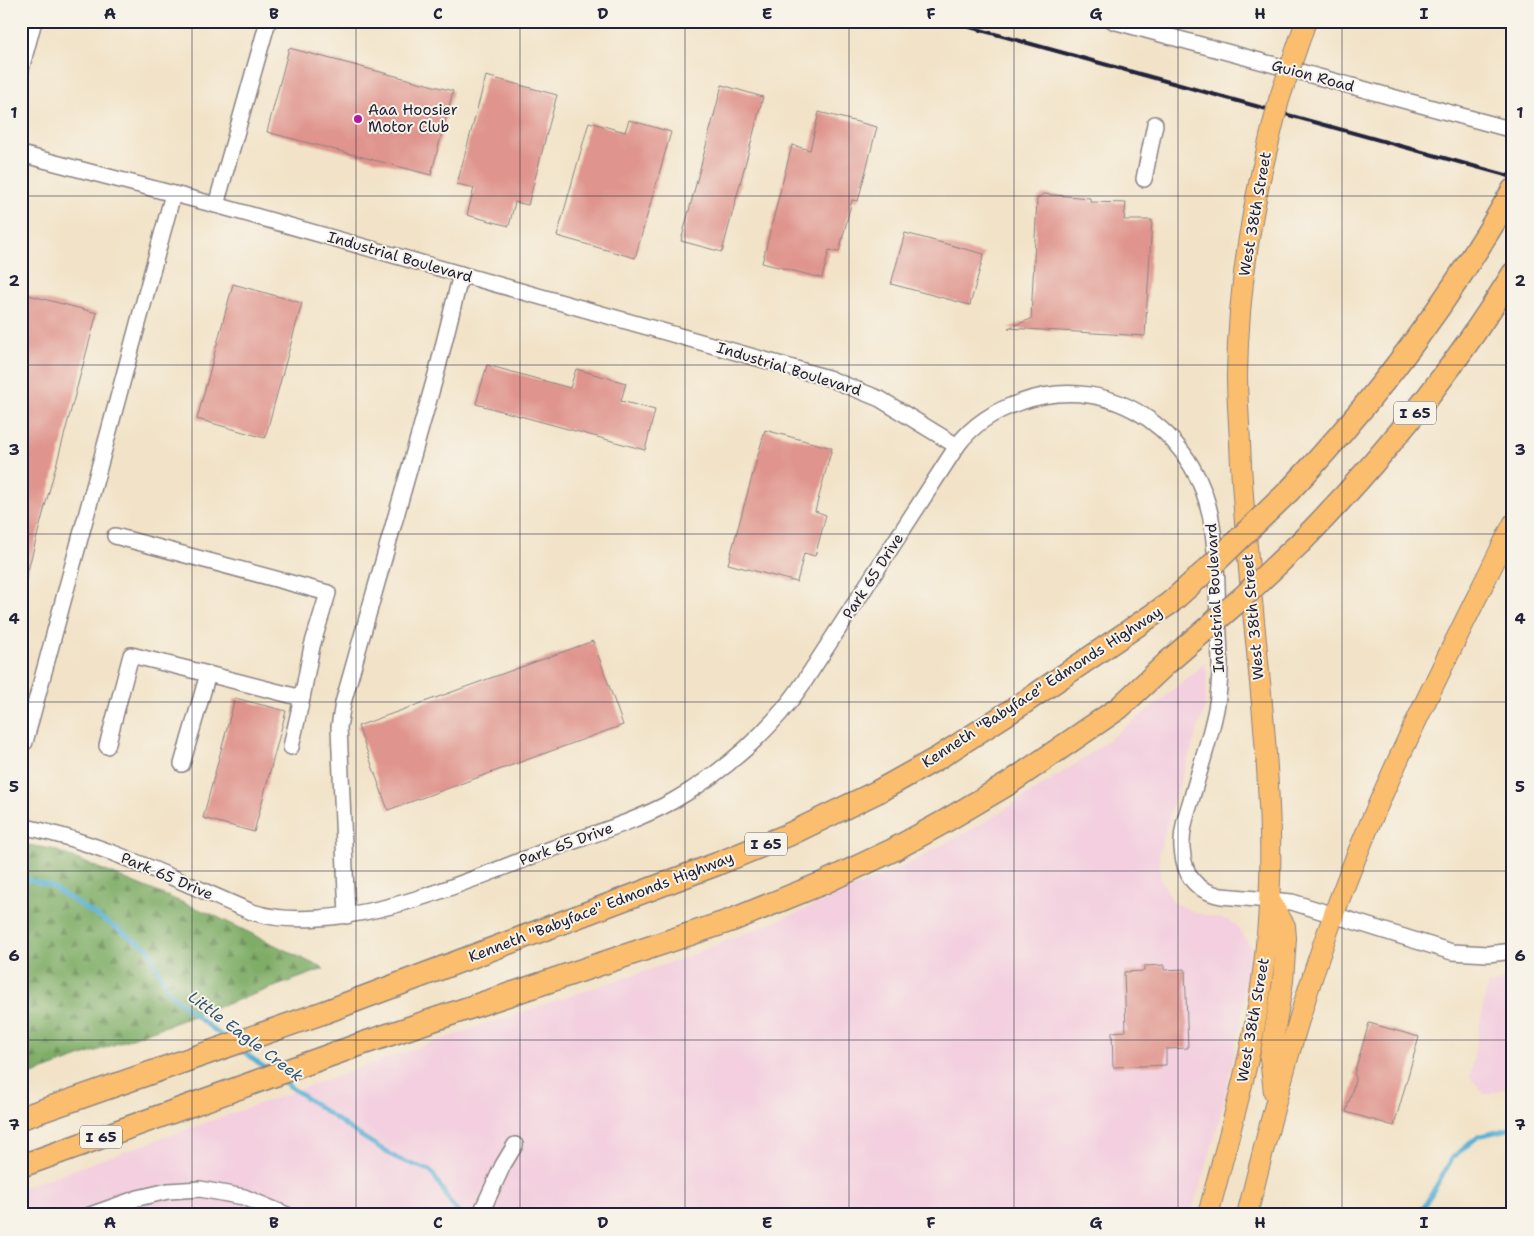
<svg xmlns="http://www.w3.org/2000/svg" width="1534" height="1236" font-family="'Shantell Sans',sans-serif">
<style>
.built{fill:#f3cfdf}
.forest{fill:url(#forest-firs);stroke:#506851}
.lines{fill:none;stroke-linecap:round;stroke-linejoin:round}
.stream{stroke:#58b0d5;stroke-width:4.5}
.building{fill:#df948d}
.minor-casing{stroke:#8a8282;stroke-width:18}
.major-casing{stroke:#8a8282;stroke-width:22}
.highway-casing{stroke:#8a8282;stroke-width:25}
.minor{stroke:#fff;stroke-width:15}
.major{stroke:#fbbe6e;stroke-width:20}
.highway{stroke:#fbbe6e;stroke-width:22}
.rail{stroke:#22223b;stroke-width:4}
.major-bridge-casing{stroke:#8a8282;stroke-width:22;stroke-linecap:butt}
.highway-bridge-casing{stroke:#8a8282;stroke-width:25;stroke-linecap:butt}
.major-bridge{stroke:#fbbe6e;stroke-width:20}
.highway-bridge{stroke:#fbbe6e;stroke-width:22}
.grid{fill:none;stroke:#22223b;stroke-width:1;stroke-opacity:0.55}
.poi-dot{fill:#b5179e;stroke:#f7f3e8;stroke-width:2}
.labels{text-anchor:middle;stroke-width:4;stroke-linejoin:round;paint-order:stroke}
.shield{fill:#f7f3e8;stroke:#62616f;stroke-width:1}
.shield-label{font-size:14px;font-weight:bold;fill:#22223b}
.street-label{font-size:15px;fill:#22223b;stroke:#f7f3e8}
.poi-label{font-size:15px;fill:#22223b;stroke:#f7f3e8;text-anchor:start}
.water-label{font-size:16px;font-style:italic;fill:#355471;stroke:#f7f3e8}
.neatline{fill:none;stroke:#22223b;stroke-width:2}
.grid-label{font-size:16px;text-anchor:middle;font-weight:bold;fill:#22223b}
</style>
<defs>
<pattern id="forest-firs" width="22" height="20" patternUnits="userSpaceOnUse" patternTransform="scale(1.25)"><rect width="22" height="20" fill="#7fad67"/><path d="M5 1l3.5 6h-7zM16 11l3.5 6h-7z" fill="#688c56"/></pattern>
</defs>
<rect width="100%" height="100%" fill="#f7f3e8"/>
<filter id="ink" filterUnits="userSpaceOnUse"><feTurbulence type="fractalNoise" baseFrequency=".02" numOctaves="2"/><feDisplacementMap in="SourceGraphic" scale="10" xChannelSelector="R" yChannelSelector="G"/><feConvolveMatrix kernelMatrix="1 2 1 2 8 2 1 2 1" color-interpolation-filters="sRGB"/></filter>
<filter id="wash" filterUnits="userSpaceOnUse"><feTurbulence type="fractalNoise" baseFrequency=".0096" numOctaves="4" result="noise"/><feDisplacementMap in="SourceGraphic" scale="20" xChannelSelector="R" yChannelSelector="G"/><feGaussianBlur stdDeviation="1.12" result="paint"/><feColorMatrix in="noise" values="0 0 0 0 0 0 0 0 0 0 0 0 0 0 0 0 0 1.4 0 .05"/><feComposite in="paint" operator="in"/></filter>
<g filter="url(#wash)">
<rect width="100%" height="100%" fill="#f2e3c8"/>
<g class="built">
<polygon points="1205,663 1207,674 1204,711 1173,803 1159,854 1161,879 1173,902 1196,913 1228,920 1237,926 1251,947 1241,1021 1218,1126 1191,1215 21,1215 21,1188 468,1030 678,960 799,912 904,866 985,822 1077,763 1160,701"/>
<polygon points="1513,976 1513,1085 1485,1095 1470,1077 1487,986"/>
</g>
<polygon class="forest" points="21,844 52,849 213,915 324,969 21,1078"/>
<g class="lines">
<g class="stream">
<polyline points="21,878 49,885 149,949 169,993 197,1017 226,1039"/>
<polyline points="240,1049 268,1070"/>
<polyline points="282,1081 356,1133 398,1159 431,1171 452,1205 460,1215"/>
<polyline points="1411,1215 1425,1205 1453,1157 1479,1136 1513,1128"/>
</g>
</g>
<g id="blocks">
<g class="building">
<polygon points="289,48 453,91 431,175 267,132"/>
<polygon points="486,76 557,95 528,205 515,202 509,226 467,215 474,188 457,184"/>
<polygon points="722,85 763,97 722,252 681,241"/>
<polygon points="819,112 877,127 858,201 852,200 839,252 829,250 822,278 762,263 792,145 810,150"/>
<polygon points="629,120 671,132 635,258 557,236 589,122 625,132"/>
<polygon points="1043,194 1090,198 1090,202 1126,203 1124,220 1152,220 1145,336 1008,328 1031,319 1037,199"/>
<polygon points="905,233 984,254 970,305 891,284"/>
<polygon points="233,284 302,303 265,438 197,419"/>
<polygon points="21,293 97,313 25,581 21,580"/>
<polygon points="487,365 570,388 576,369 626,383 621,401 655,410 645,450 476,404"/>
<polygon points="765,430 832,448 815,511 826,515 815,556 804,553 797,582 728,564"/>
<polygon points="593,641 623,725 388,810 358,726"/>
<polygon points="235,698 286,711 254,832 203,818"/>
<polygon points="1164,965 1164,970 1185,969 1188,1048 1166,1049 1166,1065 1113,1067 1112,1032 1126,1031 1124,972 1144,971 1144,966"/>
<polygon points="1369,1023 1419,1037 1394,1126 1346,1112 1356,1077 1354,1074"/>
</g>
</g>
</g>
<g filter="url(#ink)">
<use href="#blocks" fill-opacity="0" stroke="#8a8282" stroke-width="1"/>
<g class="lines">
<defs>
<g id="minor">
<polyline points="1113,21 1513,130"/>
<polyline points="21,69 34,21"/>
<polyline points="21,154 216,205 828,378 880,399 957,446"/>
<polyline points="1144,179 1155,124"/>
<polyline points="216,205 268,21"/>
<polyline points="115,536 328,593 312,646 302,698"/>
<polyline points="21,743 25,742 173,194"/>
<polyline points="107,746 131,655 208,674"/>
<polyline points="182,764 208,674 302,698 291,747"/>
<path d="M21,826C102,842 176,880 252,912C274,919 295,920 319,918C397,913 470,880 543,852C586,836 633,823 673,801C724,772 771,731 804,682L957,446C972,425 996,410 1021,402C1115,369 1203,437 1213,532C1217,561 1217,590 1218,619C1220,649 1222,679 1216,709C1210,739 1200,768 1192,797C1187,813 1181,830 1182,848C1184,875 1194,890 1221,896L1292,902L1452,952L1488,954L1513,951"/>
<polyline points="347,916 339,727 343,703 437,371 461,274"/>
<polyline points="90,1215 138,1198 168,1191 200,1189 244,1197 287,1215"/>
<polyline points="480,1215 503,1165 515,1145"/>
</g>
<g id="major">
<polyline points="1269,899 1285,926 1286,938 1283,981 1270,1058 1274,1092"/>
<path d="M1208,1215C1223,1158 1239,1102 1251,1045C1265,976 1272,905 1270,834C1267,704 1245,574 1240,443C1239,420 1237,397 1237,374C1238,305 1247,237 1262,170"/>
<path d="M1247,1215C1272,1114 1298,1012 1334,914C1383,780 1450,652 1513,524"/>
</g>
<g id="highway">
<path d="M1289,491C1376,400 1450,300 1513,190"/>
<path d="M1302,541C1381,460 1453,371 1513,274"/>
<polyline points="21,1118 325,1012 717,864 788,835 877,792 938,758 1025,702 1170,603"/>
<polyline points="21,1166 364,1043 732,920 823,883 893,850 942,823 1008,784 1119,708 1168,662"/>
</g>
</defs>
<use href="#minor" class="minor-casing"/>
<use href="#major" class="major-casing"/>
<use href="#highway" class="highway-casing"/>
<use href="#minor" class="minor"/>
<use href="#major" class="major"/>
<use href="#highway" class="highway"/>
<polyline class="rail" points="948,21 1513,177"/>
<defs>
<polyline id="major-bridge" points="1262,170 1279,100 1306,21"/>
<g id="highway-bridge">
<polyline points="1170,603 1209,568 1289,491"/>
<polyline points="1168,662 1243,597 1302,541"/>
</g>
</defs>
<use href="#major-bridge" class="major-bridge-casing"/>
<use href="#highway-bridge" class="highway-bridge-casing"/>
<use href="#major-bridge" class="major-bridge"/>
<use href="#highway-bridge" class="highway-bridge"/>
</g>
</g>
<path class="grid" d="M192,21V1215M356,21V1215M520,21V1215M685,21V1215M849,21V1215M1014,21V1215M1178,21V1215M1342,21V1215M21,196H1513M21,365H1513M21,534H1513M21,702H1513M21,871H1513M21,1040H1513"/>
<circle class="poi-dot" cx="358" cy="119" r="5"/>
<g class="labels">
<g class="shield">
<rect x="1394" y="401.5" width="42" height="23" rx="4"/>
<rect x="745" y="832.5" width="42" height="23" rx="4"/>
<rect x="80" y="1125.5" width="42" height="23" rx="4"/>
</g>
<g class="shield-label">
<text x="1415" y="418">I 65</text>
<text x="766" y="849">I 65</text>
<text x="101" y="1142">I 65</text>
</g>
<g class="street-label">
<text transform="translate(1313 76) rotate(15)" y="5">Guion Road</text>
<text transform="translate(1255 214) rotate(-80)" y="5">West 38th Street</text>
<text transform="translate(400 257) rotate(16)" y="5">Industrial Boulevard</text>
<text transform="translate(789 369) rotate(17)" y="5">Industrial Boulevard</text>
<text transform="translate(873 576) rotate(-57)" y="5">Park 65 Drive</text>
<text transform="translate(1215 598) rotate(-93)" y="5">Industrial Boulevard</text>
<text transform="translate(1253 617) rotate(-95)" y="5">West 38th Street</text>
<text transform="translate(1042 687) rotate(-33)" y="5">Kenneth "Babyface" Edmonds Highway</text>
<text transform="translate(566 844) rotate(-20)" y="5">Park 65 Drive</text>
<text transform="translate(167 876) rotate(23)" y="5">Park 65 Drive</text>
<text transform="translate(601 907) rotate(-21)" y="5">Kenneth "Babyface" Edmonds Highway</text>
<text transform="translate(1253 1020) rotate(-80)" y="5">West 38th Street</text>
</g>
<g class="poi-label">
<text x="368" y="115">Aaa Hoosier<tspan x="368" dy="17">Motor Club</tspan></text>
</g>
<g class="water-label">
<text transform="translate(246 1036) rotate(37)" y="6">Little Eagle Creek</text>
</g>
</g>
<rect width="1534" height="1236" fill="none" stroke="#f7f3e8" stroke-width="55"/>
<rect x="28" y="28" width="1478" height="1180" class="neatline"/>
<g class="grid-label">
<text x="110" y="19">A</text>
<text x="274" y="19">B</text>
<text x="438" y="19">C</text>
<text x="603" y="19">D</text>
<text x="767" y="19">E</text>
<text x="931" y="19">F</text>
<text x="1096" y="19">G</text>
<text x="1260" y="19">H</text>
<text x="1424" y="19">I</text>
<text x="14" y="118">1</text>
<text x="1520" y="118">1</text>
<text x="14" y="286">2</text>
<text x="1520" y="286">2</text>
<text x="14" y="455">3</text>
<text x="1520" y="455">3</text>
<text x="14" y="624">4</text>
<text x="1520" y="624">4</text>
<text x="14" y="792">5</text>
<text x="1520" y="792">5</text>
<text x="14" y="961">6</text>
<text x="1520" y="961">6</text>
<text x="14" y="1130">7</text>
<text x="1520" y="1130">7</text>
<text x="110" y="1228">A</text>
<text x="274" y="1228">B</text>
<text x="438" y="1228">C</text>
<text x="603" y="1228">D</text>
<text x="767" y="1228">E</text>
<text x="931" y="1228">F</text>
<text x="1096" y="1228">G</text>
<text x="1260" y="1228">H</text>
<text x="1424" y="1228">I</text>
</g>
</svg>
